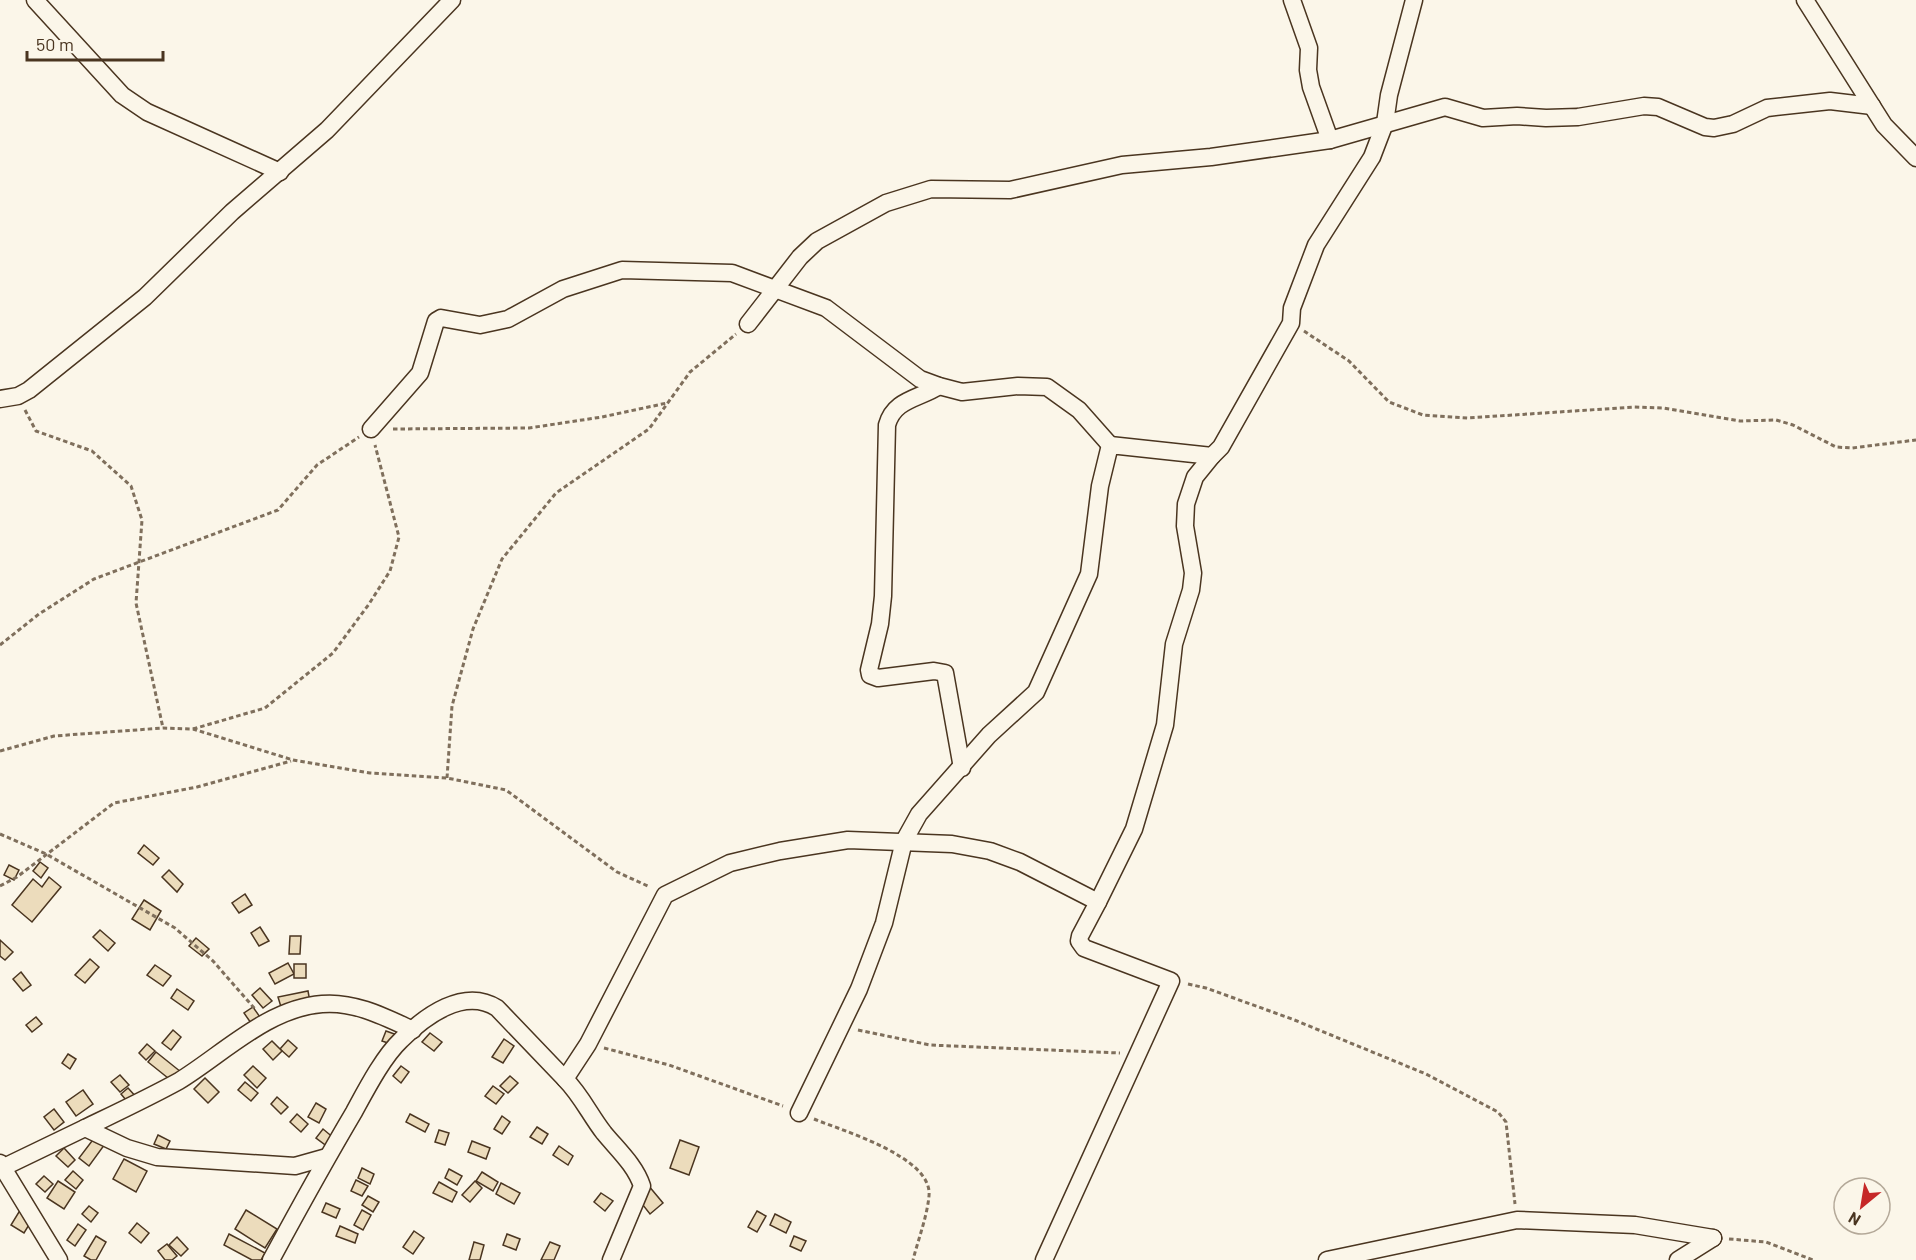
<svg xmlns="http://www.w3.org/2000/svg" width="1916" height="1260" font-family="Barlow,sans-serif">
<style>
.building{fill:#ecdcbc;stroke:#4a3520;stroke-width:1.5}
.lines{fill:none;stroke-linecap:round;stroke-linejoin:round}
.minor-casing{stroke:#4a3520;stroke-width:19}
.path{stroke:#7f6f5c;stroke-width:3;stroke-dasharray:4.5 3;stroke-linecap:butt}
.minor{stroke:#fbf6e9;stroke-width:16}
</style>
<rect width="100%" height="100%" fill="#fbf6e9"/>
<g class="building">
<polygon points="144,845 159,858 153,865 138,853"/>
<polygon points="40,862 48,868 41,878 33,871"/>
<polygon points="9,865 19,870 14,880 4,875"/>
<polygon points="169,870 183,884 177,892 162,877"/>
<polygon points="49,877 61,887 32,922 12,905 33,879 42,887"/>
<polygon points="245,894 252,905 239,913 232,903"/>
<polygon points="144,900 161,911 150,930 132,919"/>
<polygon points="260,927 269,941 259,946 251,933"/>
<polygon points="100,930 115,943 108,951 93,937"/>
<polygon points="290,936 301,936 300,954 289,954"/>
<polygon points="196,938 209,949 202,956 189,946"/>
<polygon points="0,940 13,952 5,960 0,956"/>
<polygon points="90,959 99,967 85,983 75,975"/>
<polygon points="288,963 294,974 275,984 269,973"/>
<rect x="294" y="964" width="12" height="14"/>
<polygon points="155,965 171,976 163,986 147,975"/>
<polygon points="21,972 31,985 23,991 13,979"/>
<polygon points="260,988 272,1001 263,1008 252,995"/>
<polygon points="177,989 194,1001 188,1010 171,998"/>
<polygon points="308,991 310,1002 281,1007 278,997"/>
<polygon points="253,1007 262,1020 253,1026 244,1013"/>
<polygon points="36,1017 42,1024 32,1032 26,1025"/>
<polygon points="173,1030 181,1037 171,1050 162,1043"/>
<polygon points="386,1031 400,1036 397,1046 382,1041"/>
<polygon points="430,1033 442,1042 434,1051 422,1042"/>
<polygon points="504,1039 514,1046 503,1063 492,1057"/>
<polygon points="288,1040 297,1048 289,1057 280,1049"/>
<polygon points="272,1041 282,1051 273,1060 263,1049"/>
<polygon points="147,1044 155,1051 146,1060 139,1053"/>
<polygon points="156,1052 181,1072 173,1082 148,1062"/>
<polygon points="68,1054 76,1059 70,1069 62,1063"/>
<polygon points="253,1066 266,1078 257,1088 244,1075"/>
<polygon points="401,1066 409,1072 401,1083 393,1076"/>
<polygon points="120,1075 129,1085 120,1092 111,1082"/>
<polygon points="510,1076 518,1083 508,1093 500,1086"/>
<polygon points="205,1078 219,1092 208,1103 194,1089"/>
<polygon points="245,1082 258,1093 251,1101 238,1090"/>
<polygon points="493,1086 504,1094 496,1104 485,1096"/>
<polygon points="128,1088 138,1099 131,1106 121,1094"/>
<polygon points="83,1090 93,1104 76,1116 66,1102"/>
<polygon points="277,1097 288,1107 281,1114 271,1104"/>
<polygon points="316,1103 326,1109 319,1123 308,1117"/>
<polygon points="54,1109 64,1122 54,1130 44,1117"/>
<polygon points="297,1114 308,1124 301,1132 290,1122"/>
<polygon points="410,1114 429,1124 425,1132 406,1122"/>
<polygon points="502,1116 510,1122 502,1134 494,1129"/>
<polygon points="537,1127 548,1134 542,1144 530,1137"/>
<polygon points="323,1129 335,1139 328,1147 316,1138"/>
<polygon points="439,1130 449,1133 445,1145 435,1142"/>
<polygon points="158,1135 170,1141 166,1149 154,1144"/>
<polygon points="95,1137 105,1144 89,1166 79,1158"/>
<polygon points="680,1140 699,1147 689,1175 670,1168"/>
<polygon points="472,1141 490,1148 486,1159 468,1152"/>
<polygon points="559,1146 573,1156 568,1165 553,1155"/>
<polygon points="64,1148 75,1160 68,1167 56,1156"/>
<polygon points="124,1159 147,1171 136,1192 113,1179"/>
<polygon points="362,1168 374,1174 370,1184 358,1178"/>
<polygon points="449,1169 462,1176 457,1185 445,1178"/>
<polygon points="73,1171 83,1180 76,1189 65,1180"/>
<polygon points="482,1172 498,1182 493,1191 476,1181"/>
<polygon points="44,1176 53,1184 45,1192 36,1184"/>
<polygon points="356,1180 368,1186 362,1196 351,1191"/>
<polygon points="58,1181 75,1192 64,1209 47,1198"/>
<polygon points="475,1181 482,1188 470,1202 462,1195"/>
<polygon points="439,1182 457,1192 452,1202 433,1193"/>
<polygon points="501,1183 520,1193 514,1204 496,1194"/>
<polygon points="648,1185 663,1203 650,1214 635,1195"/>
<polygon points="601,1193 613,1201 605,1211 594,1202"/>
<polygon points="368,1196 379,1202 373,1212 362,1205"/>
<polygon points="326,1203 340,1209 336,1218 322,1212"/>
<polygon points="89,1206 98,1213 91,1222 82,1214"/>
<polygon points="22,1207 35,1215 24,1233 11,1225"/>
<polygon points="246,1210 277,1229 265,1248 235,1229"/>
<polygon points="362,1210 371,1215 363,1230 354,1225"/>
<polygon points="757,1211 766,1216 757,1232 748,1227"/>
<polygon points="775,1214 791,1222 786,1233 770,1225"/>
<polygon points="137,1223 149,1233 141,1243 129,1233"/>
<polygon points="78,1224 86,1230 75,1246 67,1240"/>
<polygon points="340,1226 358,1234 355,1243 336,1236"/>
<polygon points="414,1231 424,1238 413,1254 403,1247"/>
<polygon points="229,1234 265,1253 261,1260 252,1260 224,1245"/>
<polygon points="507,1234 520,1239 516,1250 503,1245"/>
<polygon points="96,1236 106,1242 96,1260 91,1260 84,1256"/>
<polygon points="794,1236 806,1241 801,1251 790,1246"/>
<polygon points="177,1237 188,1249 181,1256 169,1245"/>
<polygon points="474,1242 484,1245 480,1260 469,1260"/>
<polygon points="550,1242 560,1246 554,1260 541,1260"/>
<polygon points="167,1244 177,1256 172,1260 165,1260 158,1251"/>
</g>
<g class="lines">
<defs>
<g id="minor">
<polyline points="35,0 122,95 147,112 280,172"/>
<polyline points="1292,0 1309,48 1308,70 1311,87 1330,140"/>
<polyline points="1805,0 1884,125 1916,158"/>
<polyline points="748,324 800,257 817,241 886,203 931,189 1010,190 1122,165 1211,157 1330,140 1445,107 1483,118 1517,116 1546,118 1578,117 1644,106 1658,107 1705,127 1714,128 1733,124 1767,108 1830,101 1872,106"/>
<path d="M939,386C919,399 894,399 887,425L883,596L880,624L869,670L870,675L878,678L934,671L945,673L962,768"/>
<polyline points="0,399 18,396 29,390 145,297 232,212 327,130 452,0"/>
<polyline points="371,429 420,373 436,321 441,318 480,325 508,319 563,289 622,270 732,273 826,308 920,379 939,386 962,392 1018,386 1047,387 1079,410 1110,445"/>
<polyline points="1098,902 1134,829 1165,725 1174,644 1191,590 1193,573 1185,526 1186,504 1195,477 1212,456"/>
<polyline points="799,1113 859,989 884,923 904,841 919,814 989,735 1036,692 1089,574 1100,486 1110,445 1212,456 1221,447 1291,323 1292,308 1316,245 1372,157 1385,123 1389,95 1414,0"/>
<path d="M85,1128C116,1113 148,1098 179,1081C223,1054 268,1008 322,1004C354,1001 385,1017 413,1030"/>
<polyline points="0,1163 59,1260"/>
<polyline points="2,1168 85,1128 127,1148 157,1157 295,1166 327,1157"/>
<path d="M271,1260C298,1210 325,1161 354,1112C366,1090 383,1057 401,1040C425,1016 464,987 497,1008L565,1079"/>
<path d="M611,1260L642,1186C635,1165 618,1150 604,1133C590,1115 581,1095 565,1079L588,1044L665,895L730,863L780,851L848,840L952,844L990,851L1020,862L1098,902L1080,936L1079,941L1084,948L1171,981L1044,1260"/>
<polyline points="1327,1260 1517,1220 1635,1225 1713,1238"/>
<polyline points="1678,1260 1713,1238"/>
</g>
</defs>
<use href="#minor" class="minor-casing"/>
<g class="path">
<polyline points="1304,331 1349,361 1389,402 1423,415 1468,418 1634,407 1663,408 1740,421 1776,420 1793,425 1836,447 1852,448 1916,440"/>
<polyline points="25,410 36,431 92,451 131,486 142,520 136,603 163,728"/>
<polyline points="393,429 529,428 602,417 667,403"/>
<polyline points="0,645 39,614 94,579 278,510 317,465 359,437"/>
<polyline points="193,729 265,708 333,653 369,604 390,571 399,537 375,445"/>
<polyline points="0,751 54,736 163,728 193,729 293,760 370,773 447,778 506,790 617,872 650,887"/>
<polyline points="447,778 452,706 473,629 502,559 556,493 649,429 690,372 736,334"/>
<polyline points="0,834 46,854 175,928 213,961 255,1009"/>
<polyline points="0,886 17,877 114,803 197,787 291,761"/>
<polyline points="1188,984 1206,988 1292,1019 1426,1074 1498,1112 1506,1122 1515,1204"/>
<polyline points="858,1030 930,1045 1120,1053"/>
<polyline points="604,1048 669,1065 783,1106"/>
<path d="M814,1119C843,1131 933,1157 929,1196C927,1217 918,1240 913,1260"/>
<polyline points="1729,1239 1766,1242 1813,1260"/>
</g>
<use href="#minor" class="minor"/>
</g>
<g transform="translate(1862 1206) rotate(210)"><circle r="28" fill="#fbf6e9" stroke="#b4a999" stroke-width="1.5"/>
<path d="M0-4.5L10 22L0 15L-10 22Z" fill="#c62828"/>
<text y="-9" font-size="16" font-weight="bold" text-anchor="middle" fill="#4a3520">N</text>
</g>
<path d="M27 51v9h136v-9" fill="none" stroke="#4a3520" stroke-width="3"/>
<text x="36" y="51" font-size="18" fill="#4a3520" stroke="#fbf6e9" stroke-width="4.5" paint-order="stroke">50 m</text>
</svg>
